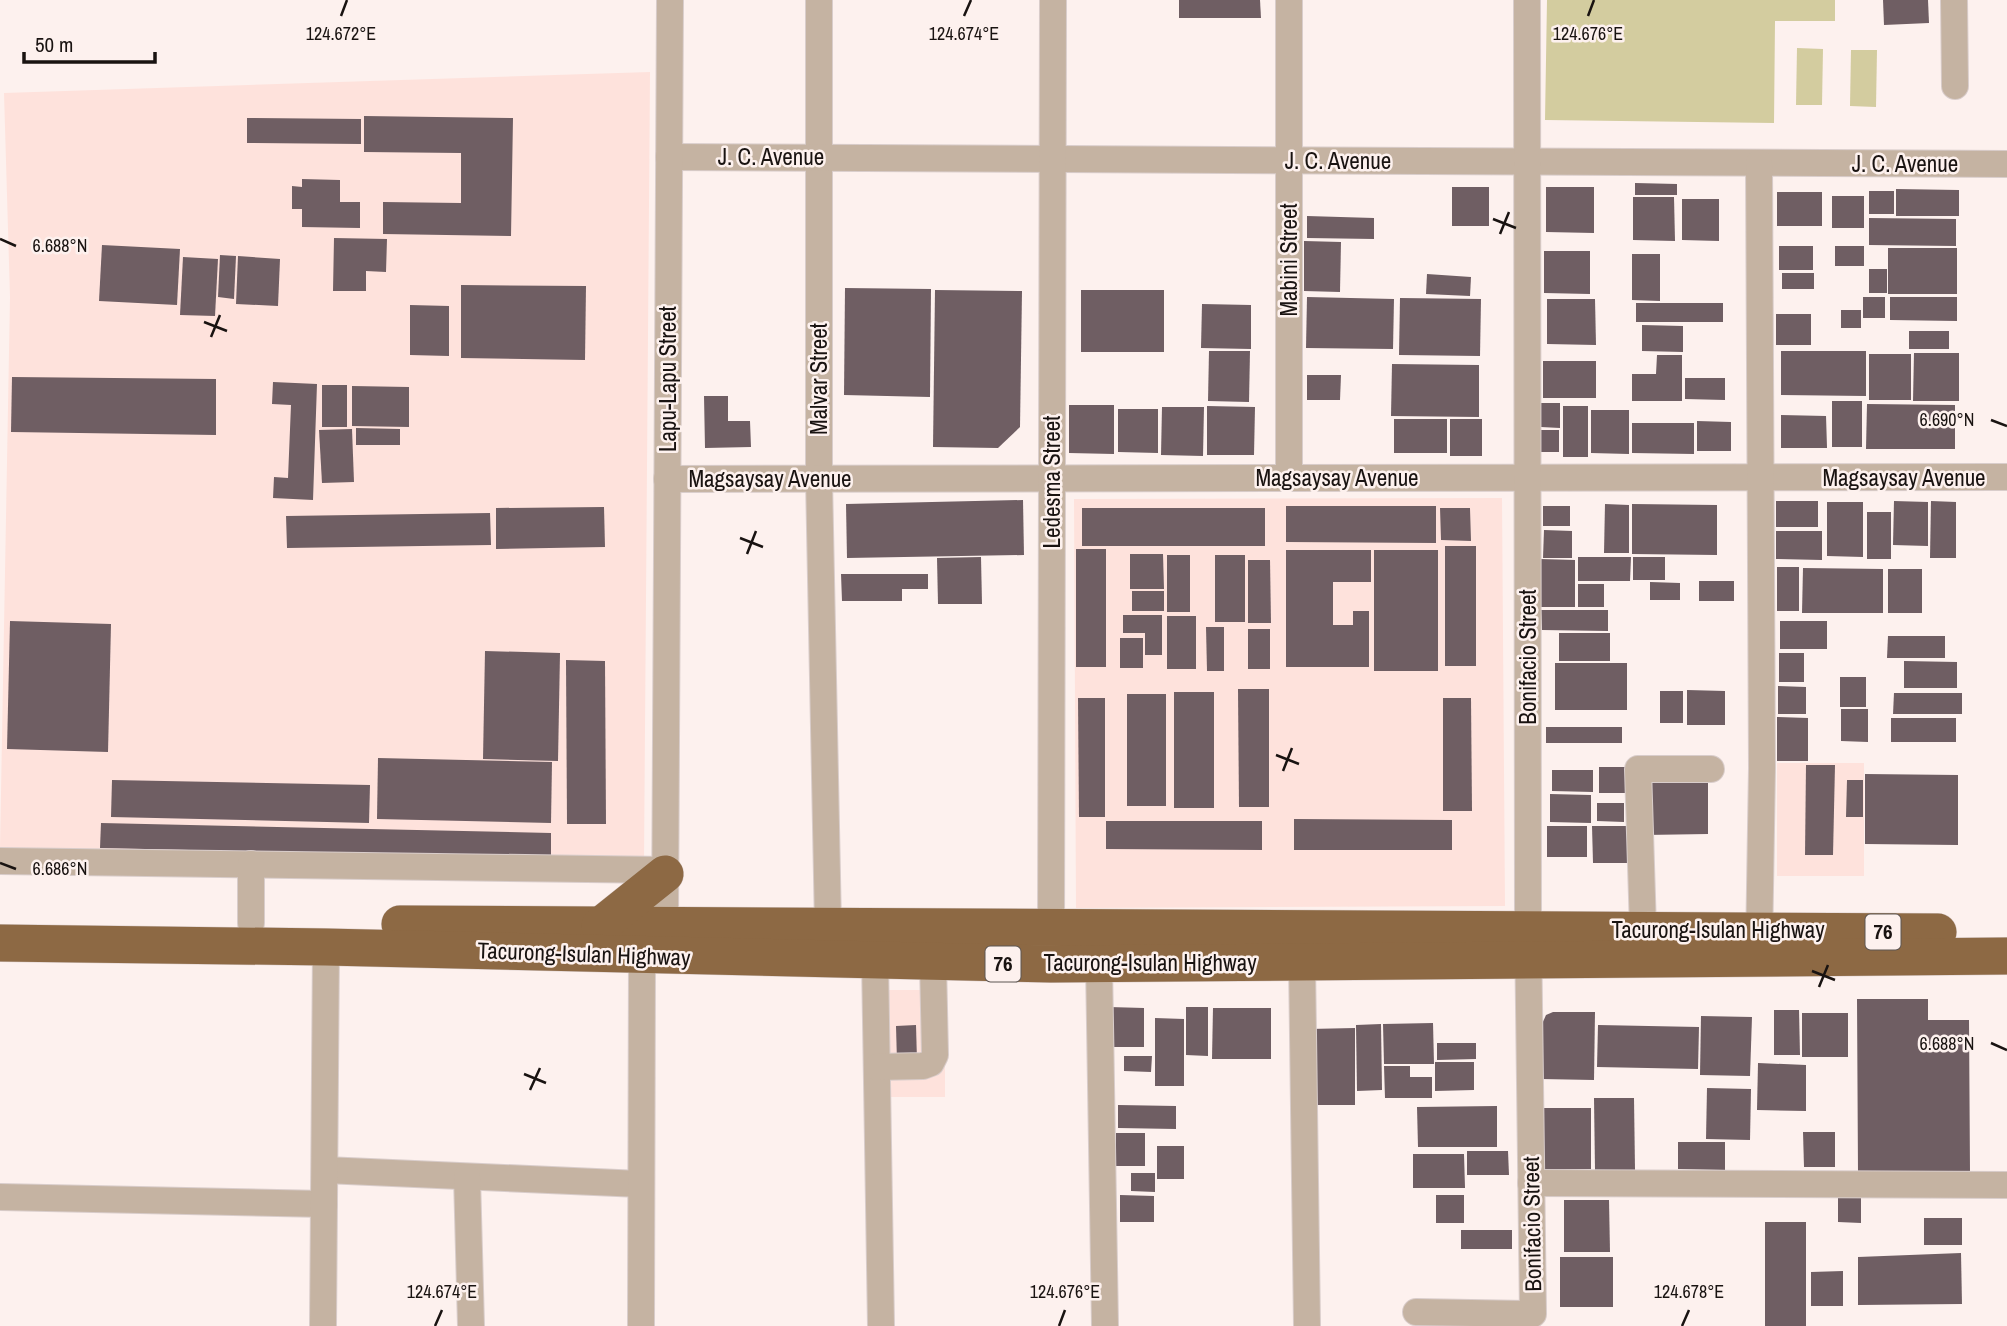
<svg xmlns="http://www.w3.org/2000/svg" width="2007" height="1326" font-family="'Archivo Narrow',sans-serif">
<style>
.built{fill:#fee2dc}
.green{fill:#d3cc9f}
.building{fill:#6f5e63}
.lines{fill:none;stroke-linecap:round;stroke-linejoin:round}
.minor-casing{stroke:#d9cdcb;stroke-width:28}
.highway-casing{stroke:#d9cdcb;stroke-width:38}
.minor{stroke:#c5b3a2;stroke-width:26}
.highway{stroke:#8d6944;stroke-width:37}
.ticks{fill:none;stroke:#191311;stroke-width:2.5}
.labels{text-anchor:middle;stroke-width:5;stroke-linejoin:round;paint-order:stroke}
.shield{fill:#fdf1ee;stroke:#5d5653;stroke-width:2}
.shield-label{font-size:21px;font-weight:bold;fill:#191311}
.street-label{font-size:23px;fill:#191311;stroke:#fdf1ee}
.ticks-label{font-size:18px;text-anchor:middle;fill:#191311;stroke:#fdf1ee;stroke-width:5;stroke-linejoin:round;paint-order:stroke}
</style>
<rect width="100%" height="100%" fill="#fdf1ee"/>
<g class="built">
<polygon points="650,72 644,862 0,848 10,297 4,93"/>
<polygon points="1502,498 1505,906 1076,908 1074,499"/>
<rect x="1777" y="763" width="87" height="113"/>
<polygon points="884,990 945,990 945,1097 885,1097"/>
</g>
<g class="green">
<polygon points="1547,0 1835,0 1835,21 1775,21 1774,123 1545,120"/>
<polygon points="1797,48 1823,49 1822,105 1796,105"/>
<polygon points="1851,50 1877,50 1876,107 1850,106"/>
</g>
<g class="building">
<polygon points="1179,0 1260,0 1261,18 1179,18"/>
<polygon points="1883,0 1928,0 1929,23 1884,25"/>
<polygon points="364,116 513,118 511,236 383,234 383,202 461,203 461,153 364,152"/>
<polygon points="247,118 361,119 361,144 247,143"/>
<polygon points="302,179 340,180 340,202 360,202 360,228 302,227 302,209 292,209 292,186 302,187"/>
<polygon points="1635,183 1677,184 1677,195 1635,195"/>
<rect x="1452" y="187" width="37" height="39"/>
<polygon points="1546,187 1594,187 1594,233 1546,232"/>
<polygon points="1896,189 1959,190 1959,216 1896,216"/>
<rect x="1869" y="191" width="25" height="23"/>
<rect x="1777" y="192" width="45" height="34"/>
<rect x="1832" y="196" width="32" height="32"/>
<polygon points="1633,197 1674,197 1675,241 1633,240"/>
<polygon points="1682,199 1719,199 1719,241 1682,240"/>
<polygon points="1307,216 1374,218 1374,239 1307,238"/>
<polygon points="1869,218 1956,219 1956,246 1869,245"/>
<polygon points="334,238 387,239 386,272 366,271 366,291 333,291"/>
<polygon points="1304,241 1341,242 1340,292 1304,291"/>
<polygon points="102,245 180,249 177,305 99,301"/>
<rect x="1779" y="246" width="34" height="24"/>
<rect x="1835" y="246" width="29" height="20"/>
<rect x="1888" y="248" width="69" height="46"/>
<polygon points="1544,251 1590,251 1590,294 1544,293"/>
<polygon points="1632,254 1660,254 1660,301 1632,300"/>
<polygon points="220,255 236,256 234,299 218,297"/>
<polygon points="238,256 280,259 278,306 236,304"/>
<polygon points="183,257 218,259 215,316 180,315"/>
<rect x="1869" y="269" width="18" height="24"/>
<rect x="1782" y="273" width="32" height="16"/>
<polygon points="1427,274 1471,277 1470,296 1426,294"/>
<polygon points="461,285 586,286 585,360 461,358"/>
<polygon points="845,288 931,289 930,397 844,395"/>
<polygon points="935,290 1022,291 1020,427 998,448 933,447"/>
<rect x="1081" y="290" width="83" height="62"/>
<polygon points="1307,297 1394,299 1393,349 1306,348"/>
<rect x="1863" y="297" width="22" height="21"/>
<polygon points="1890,297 1957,297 1957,321 1890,320"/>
<polygon points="1400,298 1481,299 1480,356 1399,355"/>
<polygon points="1547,299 1595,299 1596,345 1547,344"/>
<rect x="1636" y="303" width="87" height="19"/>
<polygon points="1202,304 1251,305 1251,349 1201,348"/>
<polygon points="410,305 449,306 449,356 410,355"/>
<rect x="1841" y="310" width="20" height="18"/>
<rect x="1776" y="314" width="35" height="31"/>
<polygon points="1642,325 1683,326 1683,352 1642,351"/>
<rect x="1909" y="331" width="40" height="18"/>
<polygon points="1209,351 1250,351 1249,402 1208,401"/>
<polygon points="1781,351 1866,351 1866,396 1781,395"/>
<polygon points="1914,353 1959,353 1959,401 1913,401"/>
<rect x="1869" y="354" width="42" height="46"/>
<polygon points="1657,355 1682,355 1682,401 1632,401 1632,374 1656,374"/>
<rect x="1543" y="361" width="53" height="37"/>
<polygon points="1392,364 1479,365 1479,417 1391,416"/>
<polygon points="1307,375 1341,375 1340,400 1307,400"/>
<polygon points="12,377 216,379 216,435 11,432"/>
<polygon points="1685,378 1725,378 1725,400 1685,399"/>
<polygon points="273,382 317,384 313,500 273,498 274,477 288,478 291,405 272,404"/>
<rect x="322" y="385" width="25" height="42"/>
<polygon points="352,386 409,387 409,427 352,426"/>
<polygon points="704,396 728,396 728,421 750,421 751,447 705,448"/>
<rect x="1832" y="401" width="30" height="46"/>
<polygon points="1541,403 1560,403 1560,428 1541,427"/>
<polygon points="1867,404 1955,405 1955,449 1866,449"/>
<polygon points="1069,405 1114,405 1114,454 1069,453"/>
<polygon points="1207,406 1255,407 1254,455 1207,455"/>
<rect x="1563" y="406" width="25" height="51"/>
<polygon points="1162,407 1204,407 1203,456 1161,455"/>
<polygon points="1118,409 1158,409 1158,453 1118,452"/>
<polygon points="1591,410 1629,410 1629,454 1591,453"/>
<polygon points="1781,415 1826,416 1827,448 1781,448"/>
<rect x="1394" y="419" width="53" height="34"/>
<rect x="1450" y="419" width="32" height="37"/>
<polygon points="1697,421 1731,422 1731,451 1697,451"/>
<polygon points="1632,423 1694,423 1694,454 1632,453"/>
<polygon points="356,428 400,429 400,445 356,445"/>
<polygon points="352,429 354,482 322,483 319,430"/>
<rect x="1541" y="430" width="18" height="22"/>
<polygon points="1023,500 1024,555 847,558 846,504"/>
<rect x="1776" y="501" width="42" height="26"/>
<polygon points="1894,501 1928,502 1928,546 1893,545"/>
<polygon points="1931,501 1956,502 1956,558 1930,558"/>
<polygon points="1827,502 1863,502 1863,557 1827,556"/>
<polygon points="1605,504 1629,505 1629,553 1604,553"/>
<polygon points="1632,504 1717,505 1717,555 1632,554"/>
<polygon points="1286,506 1436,506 1436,543 1286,542"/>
<rect x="1543" y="506" width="27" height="20"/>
<polygon points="604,507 605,547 496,549 496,508"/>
<rect x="1082" y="508" width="183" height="38"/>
<polygon points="1440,508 1470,508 1471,541 1441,540"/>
<rect x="1867" y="512" width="24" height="47"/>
<polygon points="490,513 491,545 287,548 286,516"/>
<polygon points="1544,530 1572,531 1572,558 1543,558"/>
<polygon points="1776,531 1822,531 1822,560 1776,559"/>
<rect x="1445" y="546" width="31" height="120"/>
<rect x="1076" y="549" width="30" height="118"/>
<polygon points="1286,550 1371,550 1371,582 1333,582 1333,625 1353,625 1353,611 1369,611 1369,667 1286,667"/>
<rect x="1374" y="550" width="64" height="121"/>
<polygon points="1130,554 1163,554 1164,589 1130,589"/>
<rect x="1167" y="555" width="23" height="57"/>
<rect x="1215" y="555" width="30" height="67"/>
<polygon points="981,557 982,604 938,604 937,558"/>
<polygon points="1578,557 1631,557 1630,581 1578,581"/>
<rect x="1633" y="557" width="32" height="23"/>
<polygon points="1540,559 1575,560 1575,607 1539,607"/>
<polygon points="1248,560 1270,560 1271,623 1248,623"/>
<rect x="1777" y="567" width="22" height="44"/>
<polygon points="1803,568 1883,569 1883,613 1802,613"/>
<rect x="1888" y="569" width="34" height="44"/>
<polygon points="841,574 928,574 928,589 902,589 902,601 842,601"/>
<rect x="1699" y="581" width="35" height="20"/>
<polygon points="1650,582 1680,583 1680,600 1650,600"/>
<rect x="1578" y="584" width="26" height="23"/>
<rect x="1132" y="591" width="32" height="20"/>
<polygon points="1541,610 1608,610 1608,631 1542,630"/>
<polygon points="1123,615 1162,615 1162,655 1145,655 1145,633 1123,633"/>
<rect x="1167" y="616" width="29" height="53"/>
<polygon points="10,621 111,624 108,752 7,749"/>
<rect x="1780" y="621" width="47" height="28"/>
<polygon points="1206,627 1224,627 1224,671 1207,671"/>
<rect x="1248" y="629" width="22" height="40"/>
<rect x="1559" y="633" width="51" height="28"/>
<polygon points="1888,636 1945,636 1945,658 1887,658"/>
<rect x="1120" y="638" width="23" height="30"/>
<polygon points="485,651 560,653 558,761 483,759"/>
<rect x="1779" y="653" width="25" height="29"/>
<polygon points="566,660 605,661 606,824 567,824"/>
<polygon points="1904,661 1957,662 1957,688 1904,688"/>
<rect x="1555" y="663" width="72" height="47"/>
<rect x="1840" y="677" width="26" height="30"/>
<polygon points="1778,686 1806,687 1806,714 1778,714"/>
<polygon points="1238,689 1269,689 1269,807 1239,807"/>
<polygon points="1687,690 1725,691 1725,725 1687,725"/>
<rect x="1660" y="691" width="23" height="32"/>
<rect x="1174" y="692" width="40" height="116"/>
<polygon points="1894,693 1962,693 1962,714 1893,714"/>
<rect x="1127" y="694" width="39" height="112"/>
<polygon points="1078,698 1105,698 1105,817 1079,817"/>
<polygon points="1443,698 1471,698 1472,811 1443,811"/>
<polygon points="1841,709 1868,709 1868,742 1841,741"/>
<polygon points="1777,717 1808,718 1808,761 1777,761"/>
<rect x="1891" y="718" width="65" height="24"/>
<rect x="1546" y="727" width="76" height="16"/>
<polygon points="378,758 552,762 551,823 377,819"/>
<polygon points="1806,765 1835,765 1833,855 1805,855"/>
<rect x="1599" y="767" width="31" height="26"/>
<polygon points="1552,770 1593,770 1593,792 1552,791"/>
<polygon points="1708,773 1708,834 1645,835 1645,774"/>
<polygon points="1865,774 1958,775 1958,845 1865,844"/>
<polygon points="112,780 370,785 369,823 111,817"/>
<polygon points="1847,780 1863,780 1863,817 1846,817"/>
<polygon points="1550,794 1591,795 1591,823 1550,822"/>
<polygon points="1597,803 1624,803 1624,822 1597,821"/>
<polygon points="1294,819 1452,820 1452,850 1294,850"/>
<polygon points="1106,821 1262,821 1262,850 1106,849"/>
<polygon points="101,823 551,833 551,858 100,848"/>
<rect x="1547" y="826" width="40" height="31"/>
<polygon points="1592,826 1627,826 1627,863 1593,863"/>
<polygon points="1857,999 1928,999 1928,1020 1969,1020 1970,1173 1858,1172"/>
<polygon points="1109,1007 1144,1008 1144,1047 1109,1047"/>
<polygon points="1186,1007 1208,1007 1208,1056 1186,1055"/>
<polygon points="1213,1008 1271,1008 1271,1059 1212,1059"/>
<polygon points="1774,1010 1799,1010 1800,1055 1774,1055"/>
<polygon points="1553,1012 1595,1012 1594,1080 1541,1079 1542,1024 1546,1015"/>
<rect x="1802" y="1013" width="46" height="44"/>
<polygon points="1701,1016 1752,1017 1750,1076 1700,1075"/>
<polygon points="1155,1018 1184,1019 1184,1086 1155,1086"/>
<polygon points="1433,1023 1434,1064 1384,1064 1383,1024"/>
<polygon points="1381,1024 1382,1090 1357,1091 1356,1025"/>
<polygon points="916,1025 917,1061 897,1062 896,1026"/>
<polygon points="1598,1025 1699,1027 1698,1069 1597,1067"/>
<polygon points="1355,1028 1355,1105 1310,1105 1309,1029"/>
<polygon points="1437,1043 1476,1043 1476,1059 1437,1060"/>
<polygon points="1124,1056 1152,1056 1151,1072 1124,1071"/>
<polygon points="1435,1062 1474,1062 1474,1090 1435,1091"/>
<polygon points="1758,1063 1806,1065 1806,1111 1757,1110"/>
<polygon points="1384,1066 1410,1066 1410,1077 1432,1077 1432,1098 1385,1098"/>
<polygon points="1707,1088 1751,1089 1750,1140 1706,1139"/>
<polygon points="1594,1098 1634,1098 1635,1170 1595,1170"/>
<polygon points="1118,1105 1176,1106 1176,1129 1118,1128"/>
<polygon points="1497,1106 1497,1147 1418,1147 1417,1107"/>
<polygon points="1539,1108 1591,1108 1591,1169 1540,1170"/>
<polygon points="1803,1132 1835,1132 1835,1167 1804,1167"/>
<rect x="1116" y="1133" width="29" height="33"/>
<polygon points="1678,1142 1725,1142 1725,1170 1678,1169"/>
<rect x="1157" y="1146" width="27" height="33"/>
<polygon points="1467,1151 1508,1151 1509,1175 1467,1175"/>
<polygon points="1413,1154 1464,1154 1465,1188 1413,1188"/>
<polygon points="1131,1173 1155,1173 1155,1192 1131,1191"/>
<polygon points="1120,1195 1154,1196 1154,1222 1120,1222"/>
<rect x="1436" y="1195" width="28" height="28"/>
<polygon points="1838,1197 1861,1197 1861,1223 1838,1222"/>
<polygon points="1564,1200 1609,1200 1610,1252 1564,1252"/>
<rect x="1924" y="1218" width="38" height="27"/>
<rect x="1765" y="1222" width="41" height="104"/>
<rect x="1461" y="1230" width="51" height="19"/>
<polygon points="1961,1253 1962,1304 1858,1305 1858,1257"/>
<rect x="1560" y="1257" width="53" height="50"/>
<polygon points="1843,1271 1843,1306 1811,1306 1811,1272"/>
</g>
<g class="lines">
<defs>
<g id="minor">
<polyline points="819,0 819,479 828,926"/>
<polyline points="1954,0 1955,86"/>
<polyline points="669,157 2007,164"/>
<polyline points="1289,478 1289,0"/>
<polyline points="667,479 2007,477"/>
<polyline points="0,861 665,870"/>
<polyline points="251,923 251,864"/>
<polyline points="665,925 670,0"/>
<polyline points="1643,929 1638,769 1711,769"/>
<polyline points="1051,943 1053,0"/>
<polyline points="1759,948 1762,768 1759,163"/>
<polyline points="875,960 881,1326"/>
<polyline points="1302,962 1307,1326"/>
<polyline points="1099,964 1105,1326"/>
<polyline points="877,1067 923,1066 931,1063 935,1055 933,962"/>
<polyline points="325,1170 640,1184"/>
<polyline points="467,1177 471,1326"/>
<polyline points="1531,1183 2007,1185"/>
<polyline points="0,1197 324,1204"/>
<polyline points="1416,1312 1533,1314 1528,929 1527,0"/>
<polyline points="323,1326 326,947"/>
<polyline points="641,1326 642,956"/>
</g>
<g id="highway">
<polyline points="400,924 1938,932"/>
<polyline points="600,926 665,874"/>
<polyline points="0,943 326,947 1051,964 2007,956"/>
</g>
</defs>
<use href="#minor" class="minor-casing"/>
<use href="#highway" class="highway-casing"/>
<use href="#minor" class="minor"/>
<use href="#highway" class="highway"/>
</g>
<path class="ticks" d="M341,16L347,0M964,16L971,0M1588,16L1594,0M1493,219L1516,228M1500,234L1509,212M0,239L16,246M204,322L227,331M211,337L220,315M1991,420L2007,426M740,538L763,547M747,554L756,531M1276,755L1299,764M1283,771L1292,748M0,863L16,869M1812,971L1835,980M1819,987L1828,965M1991,1043L2007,1050M524,1074L546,1083M530,1090L540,1068M435,1326L442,1310M1059,1326L1065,1310M1682,1326L1689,1310"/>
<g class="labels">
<g class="shield">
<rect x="1865.5" y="914.5" width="35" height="35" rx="5"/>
<rect x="985.5" y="946.5" width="35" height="35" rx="5"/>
</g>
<g class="shield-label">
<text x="1883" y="939">76</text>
<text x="1003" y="971">76</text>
</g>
<g class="street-label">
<text x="771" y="165">J. C. Avenue</text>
<text x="1338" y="169">J. C. Avenue</text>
<text x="1905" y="172">J. C. Avenue</text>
<text transform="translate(1289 260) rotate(-90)" y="8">Mabini Street</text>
<text transform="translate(668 379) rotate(-90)" y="8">Lapu-Lapu Street</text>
<text transform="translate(819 379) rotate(-90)" y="8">Malvar Street</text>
<text x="1337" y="486">Magsaysay Avenue</text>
<text x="1904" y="486">Magsaysay Avenue</text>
<text x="770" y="487">Magsaysay Avenue</text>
<text transform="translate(1052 482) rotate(-90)" y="8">Ledesma Street</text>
<text transform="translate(1528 657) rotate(-90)" y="8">Bonifacio Street</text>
<text x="1718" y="938">Tacurong-Isulan Highway</text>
<text transform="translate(584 954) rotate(2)" y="8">Tacurong-Isulan Highway</text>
<text x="1150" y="971">Tacurong-Isulan Highway</text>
<text transform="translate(1532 1224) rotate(-91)" y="8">Bonifacio Street</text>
</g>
</g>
<g class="ticks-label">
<text x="964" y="40">124.674°E</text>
<text x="1588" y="40">124.676°E</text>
<text x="341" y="40">124.672°E</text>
<text x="60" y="252">6.688°N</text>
<text x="1947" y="426">6.690°N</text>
<text x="60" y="875">6.686°N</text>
<text x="1947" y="1050">6.688°N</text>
<text x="442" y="1298">124.674°E</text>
<text x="1065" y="1298">124.676°E</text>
<text x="1689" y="1298">124.678°E</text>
</g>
<path d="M24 52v10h131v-10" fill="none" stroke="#191311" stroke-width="3.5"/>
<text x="35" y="52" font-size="21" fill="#191311" stroke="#fdf1ee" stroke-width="5" paint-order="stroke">50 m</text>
</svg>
